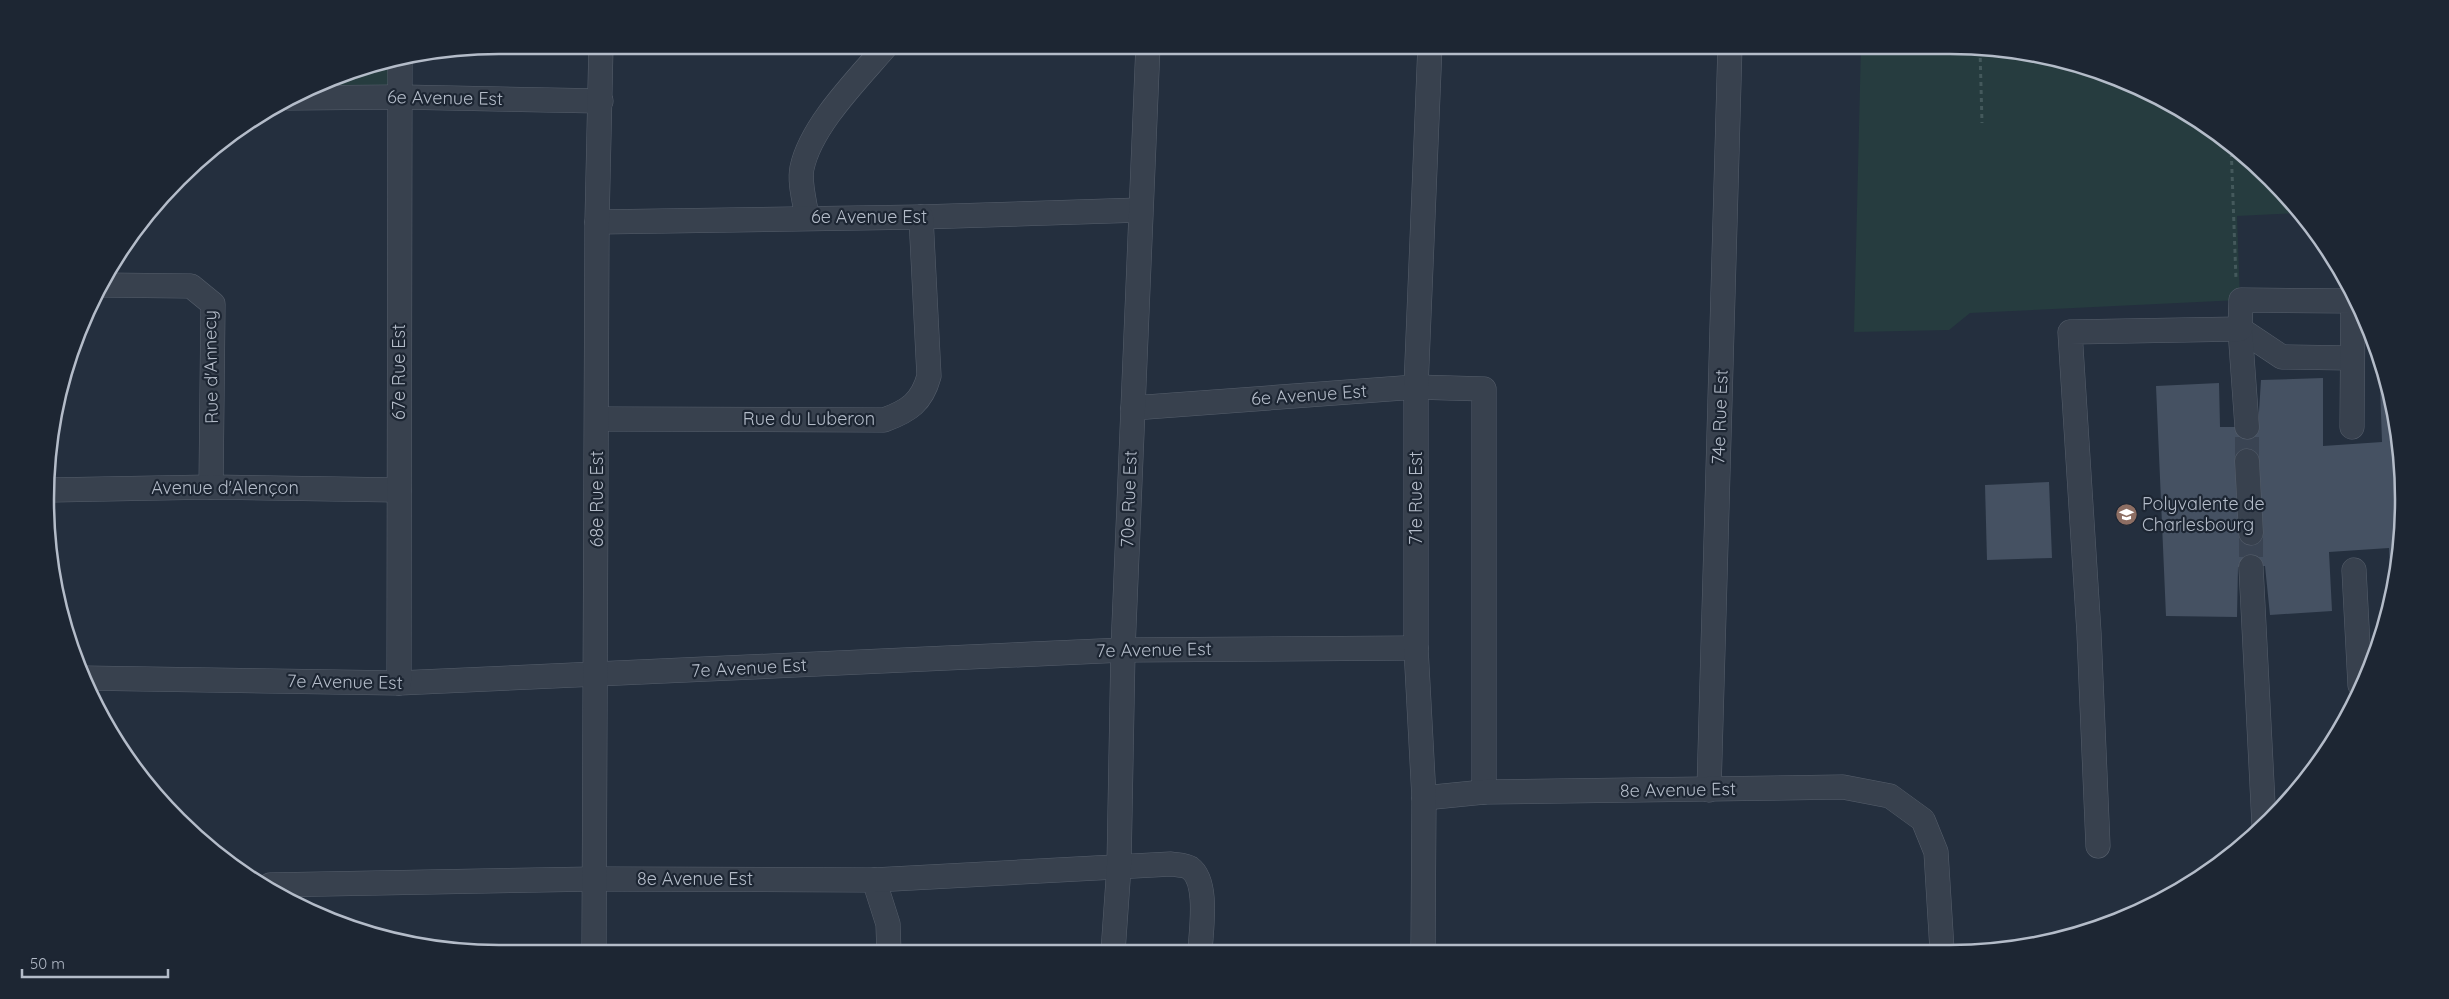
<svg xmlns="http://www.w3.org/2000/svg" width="2449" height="999" font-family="Quicksand,sans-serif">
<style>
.green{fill:#263c3f}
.building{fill:#455162}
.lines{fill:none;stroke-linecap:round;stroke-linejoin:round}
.minor-tunnel{stroke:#3a4453;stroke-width:24;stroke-dasharray:24 12;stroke-linecap:butt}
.minor-casing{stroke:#565f6c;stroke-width:25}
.path{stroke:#44595c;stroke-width:3;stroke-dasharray:4 4;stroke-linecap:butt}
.minor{stroke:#38414e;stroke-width:24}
.labels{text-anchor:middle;stroke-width:4.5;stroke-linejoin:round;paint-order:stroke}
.street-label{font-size:18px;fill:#b4bcc9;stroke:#1d2633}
.poi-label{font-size:18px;fill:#b4bcc9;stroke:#1d2633;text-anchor:start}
.rim{fill:none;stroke:#b4bcc9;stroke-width:2.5}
</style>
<rect width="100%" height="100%" fill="#242f3e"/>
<g class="green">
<polygon points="1861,45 1949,45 2095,69 2177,106 2249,158 2301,213 2237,216 2240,300 1970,313 1949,330 1854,332"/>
<polygon points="400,61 401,97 289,98 353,69"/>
</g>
<g class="building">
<polygon points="2379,357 2388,382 2403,469 2400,559 2391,597 2389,548 2329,552 2332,611 2270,615 2265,566 2238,567 2237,617 2166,616 2156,386 2219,383 2220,427 2258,427 2261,380 2323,378 2323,446 2382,442"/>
<polygon points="2049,482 2052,558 1987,560 1985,485"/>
</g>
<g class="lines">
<g class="minor-tunnel">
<polyline points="2247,461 2247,427"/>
<polyline points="2251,533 2251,567"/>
</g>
<defs>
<g id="minor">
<polyline points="289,98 401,97 601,101"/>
<path d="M807,217C805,203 799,182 802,168C811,125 859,78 887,45"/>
<polyline points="597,222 921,217 1140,210"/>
<polyline points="100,285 191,286 213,304 211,487"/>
<polyline points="2240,329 2282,357 2351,358"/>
<polyline points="2240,329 2247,427"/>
<polyline points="1133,408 1416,387 1484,389 1484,792"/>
<path d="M597,419L884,420C909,411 922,402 929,376L921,217"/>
<polyline points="2247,461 2251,533"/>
<polyline points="51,490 211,487 399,490"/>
<polyline points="2251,567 2264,824"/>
<polyline points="2354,570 2360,685"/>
<polyline points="82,678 399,683 1123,650 1416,648"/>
<polyline points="399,683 400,61"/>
<polyline points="1709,790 1730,45"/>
<polyline points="1424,798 1484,792 1843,787 1890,796 1923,820 1936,852 1942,950"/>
<polyline points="2098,846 2089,633 2070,332 2240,329 2241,300 2353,301 2352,427"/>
<polyline points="874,880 888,924 889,953"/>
<path d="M270,885L595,879L874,880L1171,864C1177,865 1185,865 1190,868C1209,882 1201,930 1200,952"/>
<polyline points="1113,952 1119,866 1123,650 1148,45"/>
<polyline points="1423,952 1424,798 1416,648 1416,387 1430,45"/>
<polyline points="594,954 597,222 601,45"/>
</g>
</defs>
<use href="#minor" class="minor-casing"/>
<g class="path">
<polyline points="1980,50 1982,123"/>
<polyline points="2231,145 2236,279"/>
</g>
<use href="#minor" class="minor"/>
</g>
<defs>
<symbol id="school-disc" viewBox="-11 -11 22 22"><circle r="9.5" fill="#8d6e63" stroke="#1d2633"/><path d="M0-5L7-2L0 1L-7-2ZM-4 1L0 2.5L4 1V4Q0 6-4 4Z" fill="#fff"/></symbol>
</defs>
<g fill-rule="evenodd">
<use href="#school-disc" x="2114" y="502" width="25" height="25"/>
</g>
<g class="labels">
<g class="street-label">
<text transform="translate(445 98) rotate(1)" y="6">6e Avenue Est</text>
<text x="869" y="223">6e Avenue Est</text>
<text transform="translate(211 367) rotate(-91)" y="6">Rue d'Annecy</text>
<text transform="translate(399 372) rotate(-90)" y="6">67e Rue Est</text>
<text transform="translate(1309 395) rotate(-4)" y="6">6e Avenue Est</text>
<text transform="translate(1720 417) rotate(-88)" y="6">74e Rue Est</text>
<text x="809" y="425">Rue du Luberon</text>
<text x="225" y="494">Avenue d'Alençon</text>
<text transform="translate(1416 498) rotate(-90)" y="6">71e Rue Est</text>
<text transform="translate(597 499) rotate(-90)" y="6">68e Rue Est</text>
<text transform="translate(1129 499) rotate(-88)" y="6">70e Rue Est</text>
<text transform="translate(1154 650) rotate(-1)" y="6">7e Avenue Est</text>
<text transform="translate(749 668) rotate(-3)" y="6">7e Avenue Est</text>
<text transform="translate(345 682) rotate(1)" y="6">7e Avenue Est</text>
<text transform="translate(1678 790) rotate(-1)" y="6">8e Avenue Est</text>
<text x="695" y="885">8e Avenue Est</text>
</g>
<g class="poi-label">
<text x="2142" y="510">Polyvalente de<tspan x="2142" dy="21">Charlesbourg</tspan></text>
</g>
</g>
<path d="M0 0H2449V999H0ZM499 54H1950A445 445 0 0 1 2395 499V500A445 445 0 0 1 1950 945H499A445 445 0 0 1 54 500V499A445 445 0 0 1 499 54Z" fill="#1d2633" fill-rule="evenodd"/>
<path class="rim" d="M499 54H1950A445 445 0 0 1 2395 499V500A445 445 0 0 1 1950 945H499A445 445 0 0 1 54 500V499A445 445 0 0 1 499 54Z"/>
<path d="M22 969v8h146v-8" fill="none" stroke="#b4bcc9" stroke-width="2.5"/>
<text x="30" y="969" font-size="15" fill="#b4bcc9" stroke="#1d2633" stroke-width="4" paint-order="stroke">50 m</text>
</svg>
